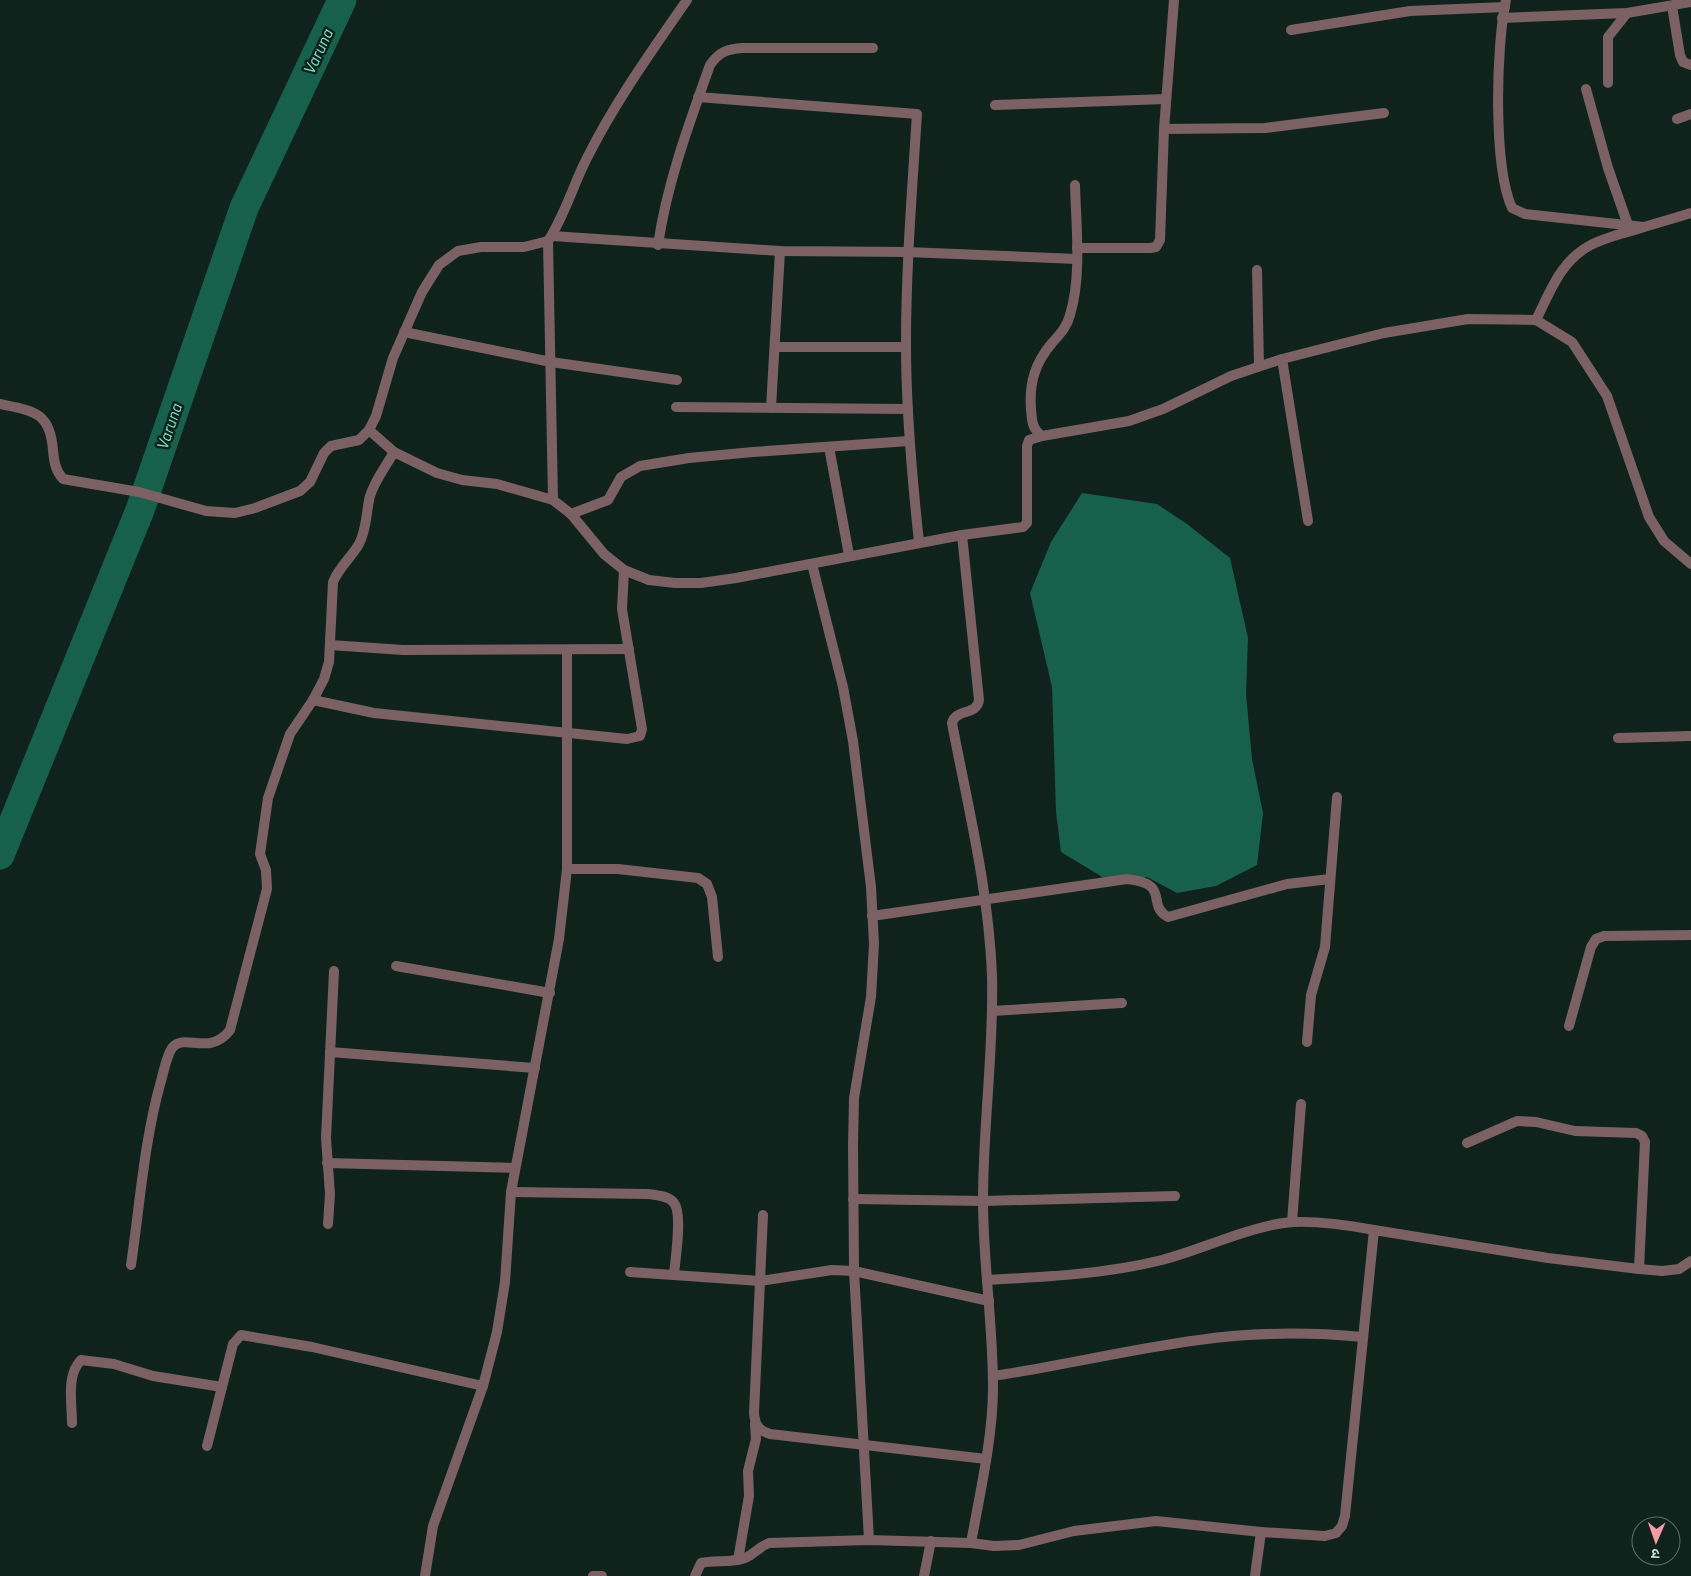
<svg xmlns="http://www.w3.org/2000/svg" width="1691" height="1576" font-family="Barlow,'Noto Sans Devanagari',sans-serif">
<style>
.water{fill:#17604c}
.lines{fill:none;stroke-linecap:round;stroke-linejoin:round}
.river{stroke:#17604c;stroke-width:29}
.minor{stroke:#7c6164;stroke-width:10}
.labels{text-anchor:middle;stroke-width:5;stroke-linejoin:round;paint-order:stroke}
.water-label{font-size:16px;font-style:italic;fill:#80e6c4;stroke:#0f221c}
</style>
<rect width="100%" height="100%" fill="#0f221c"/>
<polygon class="water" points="1082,493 1157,504 1187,524 1230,558 1248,638 1246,694 1252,759 1263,813 1257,865 1216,886 1177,893 1147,877 1104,878 1061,852 1056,812 1052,687 1030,593 1051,542"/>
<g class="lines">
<polyline class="river" points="0,855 140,510 244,208 342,0"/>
<g class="minor">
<path d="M1506,0C1496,46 1493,166 1512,208L1525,214L1644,227L1691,213"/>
<polyline points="1672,6 1680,55 1683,62 1691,65"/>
<polyline points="1502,18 1627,13 1691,2"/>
<polyline points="1291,30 1410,11 1505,7"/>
<polyline points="1608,83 1608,37 1627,13"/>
<polyline points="1586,89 1608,168 1628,225"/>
<path d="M698,97L917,114C912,191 906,268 906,345C906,411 912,477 919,542"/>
<polyline points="995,105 1166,99"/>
<polyline points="1677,119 1691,114"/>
<polyline points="1164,129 1265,128 1384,113"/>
<path d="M1075,185C1076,225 1082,276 1070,315C1067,327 1060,334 1052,343C1035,363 1029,383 1031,409C1032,421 1032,429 1042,436L1129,421L1163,409L1231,376L1282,359L1384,333L1468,319L1536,320"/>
<path d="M1644,227C1626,233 1605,237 1589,246C1560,262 1550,292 1536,320L1572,342L1607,396L1649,517L1664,541L1691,564"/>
<polyline points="552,236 780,251 907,252 1077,259"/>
<path d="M658,245C667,183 689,124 710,65C719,52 727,49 743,48H873"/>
<polyline points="1077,248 1150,248 1156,247 1160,240 1164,129 1174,0"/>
<polyline points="1257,270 1259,366"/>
<polyline points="404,332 551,362 677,380"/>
<polyline points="775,347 906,347"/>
<polyline points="1282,359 1308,521"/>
<path d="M0,404C34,411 50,412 53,450C54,461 55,470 63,479L139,492L206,511L235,513L255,508L300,491L310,482L324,453L331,446L359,440L369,430L376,416L393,358L422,292L439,265L458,251L481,247H524L548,241"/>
<polyline points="676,407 908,409"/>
<polyline points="771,408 780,251"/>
<path d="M369,430L394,452L437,473L462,480L497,484L553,500L571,514L604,554L624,570L649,580L675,583H701L736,578L962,535L979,700C977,716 956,708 952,723C968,807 989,891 992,976C994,1051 983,1125 983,1200C983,1262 993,1324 993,1387C993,1437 980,1493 971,1543"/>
<polyline points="829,447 849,555"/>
<path d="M553,500L548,241C565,215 573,185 587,158C615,102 651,52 687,0"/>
<polyline points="571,514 608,500 621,477 640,466 689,458 753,452 909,441"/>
<polyline points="962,535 1023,527 1027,523 1027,446 1029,440 1042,436"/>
<polyline points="812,564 843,687 853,741 871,887 874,944 871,997 854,1098 853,1145 854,1271 869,1540"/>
<polyline points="330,645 403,650 629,649"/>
<polyline points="313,700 374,713 627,739 640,736 642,729 622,609 624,570"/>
<polyline points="1618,738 1691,736"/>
<polyline points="567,869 618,869 698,878 707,884 712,897 718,957"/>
<path d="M872,916L1127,879C1172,884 1145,904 1168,917L1287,884L1330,879"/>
<polyline points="396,966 550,993"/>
<polyline points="992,1011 1122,1003"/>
<polyline points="1569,1026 1591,947 1596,939 1604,936 1691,935"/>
<polyline points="1307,1042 1311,995 1325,947 1337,797"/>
<polyline points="330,1052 535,1068"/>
<polyline points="1467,1143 1517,1121 1536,1122 1575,1131 1636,1133 1642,1136 1645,1142 1639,1269"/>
<polyline points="327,1163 515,1168"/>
<path d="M511,1192L648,1194C657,1195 669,1196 674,1203C683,1214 675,1260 674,1275"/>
<polyline points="853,1199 983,1201 1175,1196"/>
<path d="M763,1215L754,1413C755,1425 758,1430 770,1434L986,1459"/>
<polyline points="1292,1222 1301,1104"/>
<polyline points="328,1224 330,1194 326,1138 334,971"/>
<path d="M131,1265C140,1204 144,1141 161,1081C164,1071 166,1057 172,1048C184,1032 210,1057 230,1030L267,889L266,870L260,854L268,798L290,734L313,700L324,679L329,662L333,582C339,567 351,558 359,544C367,529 366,512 370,496C375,480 386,466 394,452"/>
<polyline points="630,1272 760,1281 832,1270 854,1271 989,1301"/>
<path d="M987,1280C1046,1277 1105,1274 1162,1260C1201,1250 1254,1224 1294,1222C1321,1221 1347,1225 1374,1230"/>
<path d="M993,1376C1062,1366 1130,1349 1199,1340C1254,1332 1308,1332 1363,1337"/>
<path d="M72,1423C72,1403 66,1375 81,1360L114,1364L153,1376L222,1387"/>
<polyline points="207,1446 233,1344 241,1335 312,1347 483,1386"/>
<polyline points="738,1560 749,1496 748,1471 756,1439 755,1424"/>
<polyline points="425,1576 433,1526 483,1386 497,1332 505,1282 511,1192 559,939 567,869 567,650"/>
<polyline points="593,1576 602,1576"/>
<path d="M695,1576L701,1563C715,1560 732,1563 745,1558C755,1554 757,1548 769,1543L869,1540L971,1543L994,1546L1019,1545L1074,1531L1156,1521L1261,1532L1325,1536L1336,1533L1342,1526L1345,1516L1374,1230L1548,1258L1639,1269L1662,1271L1679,1269L1691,1261"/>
<polyline points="924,1576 931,1541"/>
<polyline points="1255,1576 1261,1532"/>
</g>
</g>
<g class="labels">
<g class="water-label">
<text transform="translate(318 51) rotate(-65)" y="6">Varuna</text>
<text transform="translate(169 426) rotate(-71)" y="6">Varuna</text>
</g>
</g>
<g transform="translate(1656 1541) rotate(182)"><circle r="24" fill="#0f221c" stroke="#5c6c66"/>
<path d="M0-4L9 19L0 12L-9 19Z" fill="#f49aa6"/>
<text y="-8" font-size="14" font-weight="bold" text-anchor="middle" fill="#cfdbd6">उ</text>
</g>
</svg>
